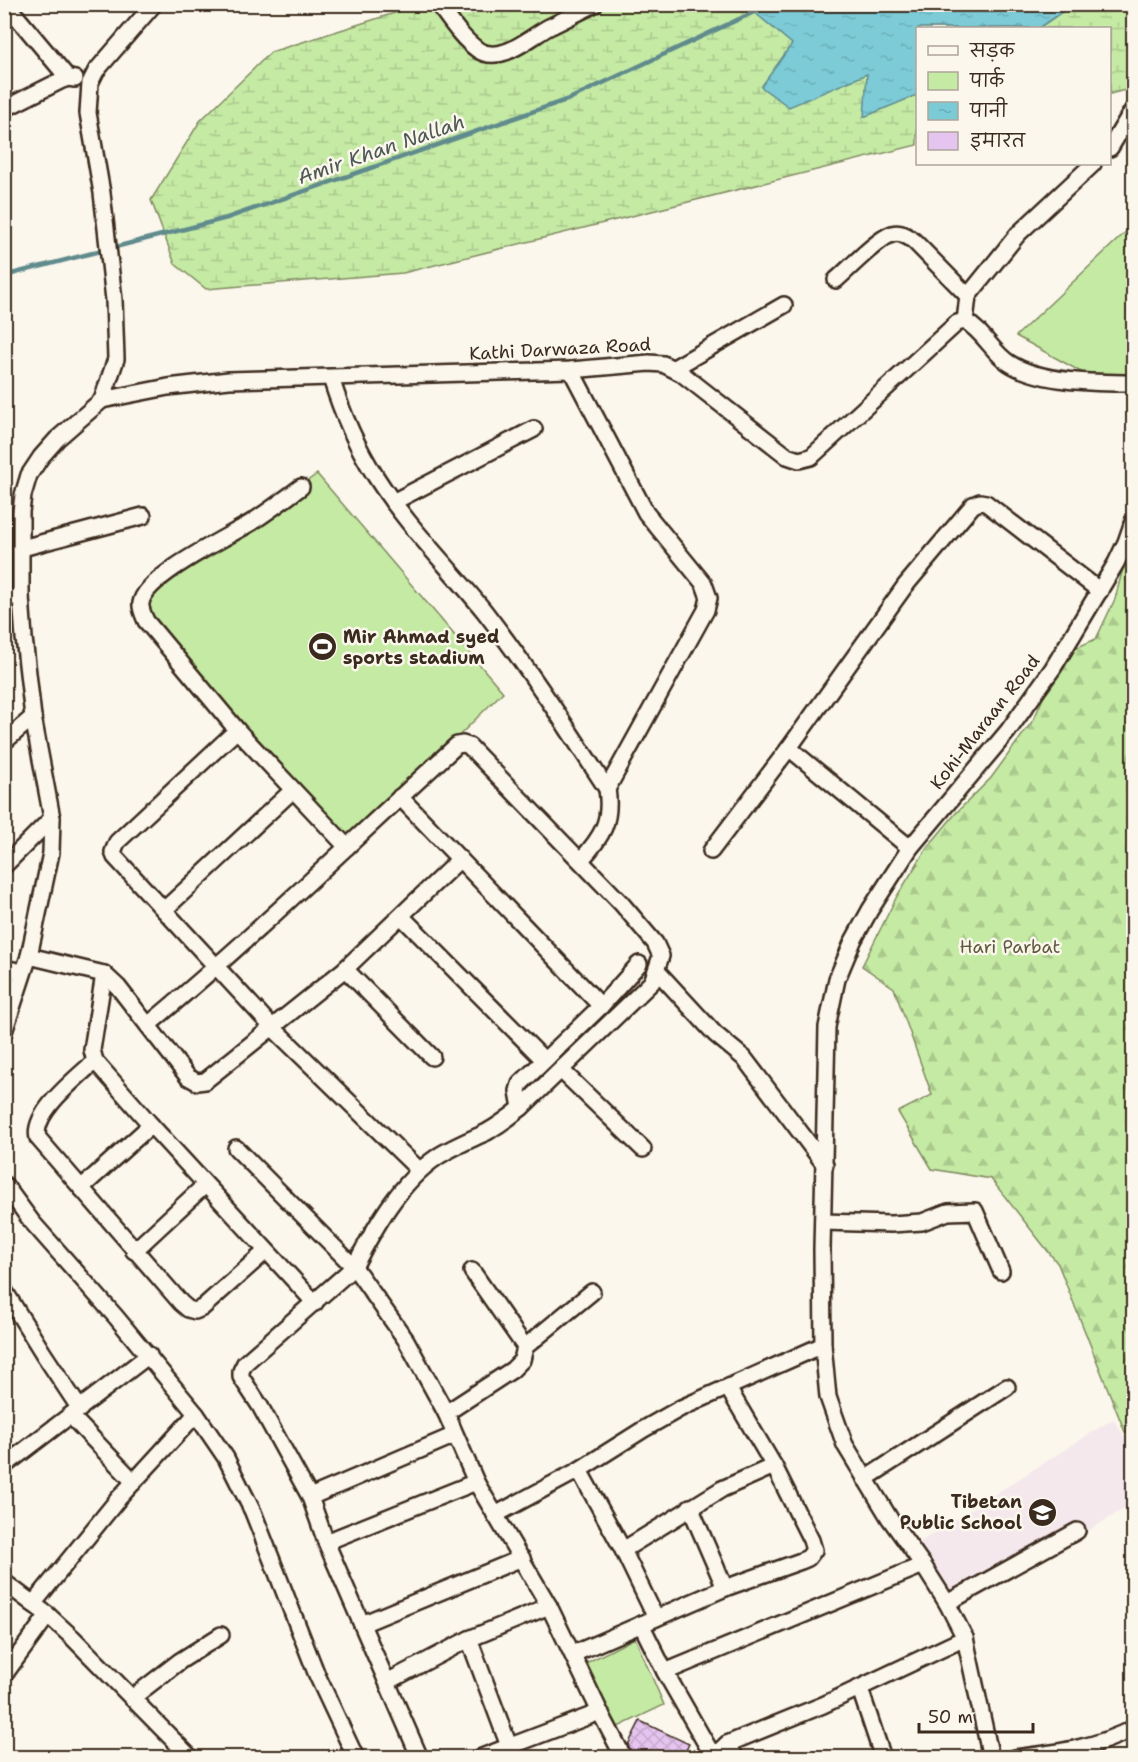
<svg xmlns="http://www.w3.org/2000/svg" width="1138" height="1762" font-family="'Shantell Sans','Playpen Sans Deva',sans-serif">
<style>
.built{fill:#f5e8ed}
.green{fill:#c5eaa4;stroke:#808a61;stroke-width:1.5}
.forest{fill:url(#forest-firs);stroke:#808a61;stroke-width:1.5}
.wetland{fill:url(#wetland-marsh);stroke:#808a61;stroke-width:1.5}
.water{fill:url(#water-ripples);stroke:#618b8d;stroke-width:1.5}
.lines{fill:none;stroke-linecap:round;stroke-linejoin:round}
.stream{stroke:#618b8d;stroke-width:4.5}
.building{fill:url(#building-cross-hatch);stroke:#3b2a1e;stroke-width:1.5}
.minor-casing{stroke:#3b2a1e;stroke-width:20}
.minor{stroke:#fbf7ec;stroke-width:15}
.labels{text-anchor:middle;stroke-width:5;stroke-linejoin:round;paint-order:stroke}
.street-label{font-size:18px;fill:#3b2a1e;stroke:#fbf7ec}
.poi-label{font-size:18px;font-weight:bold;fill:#3b2a1e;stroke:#fbf7ec;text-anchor:start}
.park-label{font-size:18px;fill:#5e5a40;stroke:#fbf7ec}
.water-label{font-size:20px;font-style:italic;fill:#4e5a56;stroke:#fbf7ec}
</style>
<defs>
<pattern id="forest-firs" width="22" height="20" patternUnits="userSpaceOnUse" patternTransform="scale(1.5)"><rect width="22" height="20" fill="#c5eaa4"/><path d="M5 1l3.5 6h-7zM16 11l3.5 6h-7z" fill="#aac98d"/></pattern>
<pattern id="wetland-marsh" width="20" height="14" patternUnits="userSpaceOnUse" patternTransform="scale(1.5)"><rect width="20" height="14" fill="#c5eaa4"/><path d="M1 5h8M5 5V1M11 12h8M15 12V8" fill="none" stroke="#aac98d"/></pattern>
<pattern id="water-ripples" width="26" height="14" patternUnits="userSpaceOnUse" patternTransform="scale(1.5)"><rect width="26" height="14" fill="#7bcbd7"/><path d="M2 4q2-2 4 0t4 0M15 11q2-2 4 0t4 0" fill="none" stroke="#6baeb8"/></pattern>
<pattern id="building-cross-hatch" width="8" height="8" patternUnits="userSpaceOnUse" patternTransform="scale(1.5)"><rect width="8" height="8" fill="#e6c4f0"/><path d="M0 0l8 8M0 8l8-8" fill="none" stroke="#c6a9cd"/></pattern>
</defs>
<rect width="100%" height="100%" fill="#fbf7ec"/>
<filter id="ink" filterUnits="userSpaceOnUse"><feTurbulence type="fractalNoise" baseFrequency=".0167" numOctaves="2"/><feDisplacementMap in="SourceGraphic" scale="12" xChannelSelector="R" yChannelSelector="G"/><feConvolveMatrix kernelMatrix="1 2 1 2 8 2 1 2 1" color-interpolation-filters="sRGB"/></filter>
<g filter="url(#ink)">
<polygon class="built" points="1113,1419 1128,1442 1133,1439 1133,1503 1085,1533 1077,1522 948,1596 917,1544"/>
<g class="green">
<polygon points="1133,225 1133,377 1083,373 1016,336"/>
<polygon points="317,474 503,692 347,847 141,602"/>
<polygon points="635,1638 664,1705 618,1727 584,1664"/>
</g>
<polygon class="forest" points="1133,529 1133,1429 1125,1432 1058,1264 991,1179 932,1169 898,1112 932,1095 894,988 862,966 897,896 927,848 956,813 991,778 1034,719 1062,654 1096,639 1115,599"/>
<polygon class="wetland" points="420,5 1133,5 1133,88 1110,94 1110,28 918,28 917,145 403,273 206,289 175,264 151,200 200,121 271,52"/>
<polygon class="water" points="754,5 754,4 1072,5 1039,28 918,28 917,95 864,117 867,74 789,107 761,87 792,44 754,12"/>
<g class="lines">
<polyline class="stream" points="4,276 227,218 569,99 754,12"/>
</g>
<polygon class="building" points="640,1721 689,1744 682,1758 634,1758 624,1753"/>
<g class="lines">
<defs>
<g id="minor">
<polyline points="6,4 68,78"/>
<path d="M438,4C450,20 462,39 478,50C501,65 530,37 549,27C565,19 580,12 595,4"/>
<polyline points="4,109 60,81 68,78 75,79"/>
<polyline points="1110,148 1134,108"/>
<path d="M836,280C849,269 877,239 892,234C901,231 908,237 914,241L968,296"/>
<polyline points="965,321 968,296 1018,234 1093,164"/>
<polyline points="674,368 784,305"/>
<polyline points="571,370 646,513 704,584 709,598 706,610 607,789"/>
<path d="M331,378C342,413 356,446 376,477C407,526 449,567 485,612C529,669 568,729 607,789C612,821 602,837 581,860"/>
<path d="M102,400L168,387L229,380L571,370L649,363L663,364L681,373L787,456L799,460L811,457L957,323L965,321C983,331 992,352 1009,363C1040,383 1098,383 1134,383"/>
<path d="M301,487C285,499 269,511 252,522C228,537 145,576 141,603C140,609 144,616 146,621L237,730L347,847"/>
<polyline points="393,502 534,429"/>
<polyline points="22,548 143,516"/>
<polyline points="4,598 21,596"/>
<polyline points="237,730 117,842 113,852 115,857 273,1028 419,1170"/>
<polyline points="4,742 33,717"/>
<polyline points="789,748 910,848"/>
<polyline points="400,797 601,1006"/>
<polyline points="711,851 789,748 905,586 973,505 980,502 986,503 1100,591"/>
<polyline points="4,866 52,818"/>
<polyline points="164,910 293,790"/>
<polyline points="402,917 544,1060"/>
<polyline points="29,956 104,974 118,987 188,1077 197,1082 205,1081 345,969 460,859"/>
<polyline points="4,968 23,972"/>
<polyline points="345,969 432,1057"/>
<polyline points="657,971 715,1034 744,1058 825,1165"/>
<polyline points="104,974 92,1050 95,1061 151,1125 315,1303"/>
<path d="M148,1025C255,936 354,839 457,745L463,744L469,746L621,903L655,943L661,956L652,982L521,1108C510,1117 499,1125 487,1132C470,1140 452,1147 437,1157C399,1183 375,1227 354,1267L245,1363L241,1371V1377L260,1406L310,1497L326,1542L420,1758"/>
<polyline points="4,1032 29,956 51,853 52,818 33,717 24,638 21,596 21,512 23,495 29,475 41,457 57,439 102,400 116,359 114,300 102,193 88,113 90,83 96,71 154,4"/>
<path d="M95,1061C78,1077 31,1113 38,1138L181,1303L188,1309L195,1311L202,1308L266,1251"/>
<polyline points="562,1071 643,1149"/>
<polyline points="521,1108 518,1091 520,1084 601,1006 639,964"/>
<polyline points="236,1148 354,1267 406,1340 446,1413 476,1482 549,1606 600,1712 624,1758"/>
<polyline points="4,1184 32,1222 116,1317 196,1414 226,1458 253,1512 317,1675 356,1758"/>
<polyline points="81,1188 151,1125"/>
<polyline points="823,1222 891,1224 922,1222 948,1212 975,1211 1001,1271"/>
<polyline points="134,1251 205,1185"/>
<polyline points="4,1290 43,1353 80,1409"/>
<polyline points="525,1347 592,1292"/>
<polyline points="446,1413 512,1370 522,1360 525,1347 472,1271"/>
<polyline points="71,1416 134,1482"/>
<polyline points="4,1466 149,1355"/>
<polyline points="579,1470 623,1550 656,1618"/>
<polyline points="865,1479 1007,1387"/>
<polyline points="310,1497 455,1435"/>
<polyline points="690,1507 725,1588"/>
<polyline points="495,1515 579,1470 644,1429 681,1408 823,1345"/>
<polyline points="326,1542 476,1482"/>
<polyline points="623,1550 722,1489 774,1466"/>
<polyline points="4,1582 48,1615 72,1637 191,1758"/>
<polyline points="947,1603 1077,1531"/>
<polyline points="33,1604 119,1498 196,1414"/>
<polyline points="362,1624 522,1558"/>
<polyline points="641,1624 665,1672 713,1756"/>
<polyline points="469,1639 509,1746"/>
<polyline points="573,1654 725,1588 801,1561 808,1558 814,1550 811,1540 774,1466 728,1388"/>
<polyline points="665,1672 923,1565"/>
<polyline points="4,1675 48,1615"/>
<polyline points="387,1682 469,1639 549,1606"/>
<polyline points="860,1689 883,1758"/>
<polyline points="132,1698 180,1661 221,1635"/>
<polyline points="727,1744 736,1758"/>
<polyline points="479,1758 600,1712"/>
<polyline points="712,1758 727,1744 823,1705 965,1638"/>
<polyline points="991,1758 965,1638 947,1603 923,1565 890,1519 845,1445 828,1397 823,1345 822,1249 827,1027 837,979 853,941 870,910 910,848 1008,731 1053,668 1116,563 1126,542 1134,519"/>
<path d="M1015,1758C1057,1753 1096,1748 1134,1728"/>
</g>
</defs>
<use href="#minor" class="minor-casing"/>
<use href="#minor" class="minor"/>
</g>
</g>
<defs>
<symbol id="stadium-disc" viewBox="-11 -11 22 22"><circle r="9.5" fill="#3b2a1e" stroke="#fbf7ec"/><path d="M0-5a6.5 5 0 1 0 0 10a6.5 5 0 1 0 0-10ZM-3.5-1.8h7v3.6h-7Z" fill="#fff"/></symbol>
<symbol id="school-disc" viewBox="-11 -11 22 22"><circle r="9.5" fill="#3b2a1e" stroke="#fbf7ec"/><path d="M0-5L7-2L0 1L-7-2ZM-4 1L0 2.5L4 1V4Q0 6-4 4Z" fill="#fff"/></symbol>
</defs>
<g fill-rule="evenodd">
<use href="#stadium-disc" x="306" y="630" width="33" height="33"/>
<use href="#school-disc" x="1026" y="1496" width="33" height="33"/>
</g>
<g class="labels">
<g class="street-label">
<text transform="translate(560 349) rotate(-3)" y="6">Kathi Darwaza Road</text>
<text transform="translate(985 722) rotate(-52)" y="6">Kohi-Maraan Road</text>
</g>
<g class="poi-label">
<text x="343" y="643">Mir Ahmad syed<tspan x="343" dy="21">sports stadium</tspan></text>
<text x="1022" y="1508" text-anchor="end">Tibetan<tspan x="1022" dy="21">Public School</tspan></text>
</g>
<g class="park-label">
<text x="1010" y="953">Hari Parbat</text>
</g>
<g class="water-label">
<text transform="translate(381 149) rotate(-19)" y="7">Amir Khan Nallah</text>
</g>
</g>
<rect width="1138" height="1762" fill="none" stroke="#fbf7ec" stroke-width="24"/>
<rect x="12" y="12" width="1114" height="1738" fill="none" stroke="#3b2a1e" stroke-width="2" filter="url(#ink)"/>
<rect x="916" y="27" width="195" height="138" fill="#fbf7ec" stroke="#aea59a" stroke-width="1.5"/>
<rect x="928" y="46" width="30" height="9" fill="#fbf7ec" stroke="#aea59a" stroke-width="1.5"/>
<text x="970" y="57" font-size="18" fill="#3b2a1e">सड़क</text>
<rect x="928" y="72" width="30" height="18" fill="#c5eaa4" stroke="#aea59a" stroke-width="1.5"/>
<text x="970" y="87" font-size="18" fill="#3b2a1e">पार्क</text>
<rect x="928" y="102" width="30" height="18" fill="url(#water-ripples)" stroke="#aea59a" stroke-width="1.5"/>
<text x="970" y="117" font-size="18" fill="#3b2a1e">पानी</text>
<rect x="928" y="132" width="30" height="18" fill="#e6c4f0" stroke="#aea59a" stroke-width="1.5"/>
<text x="970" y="147" font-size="18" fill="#3b2a1e">इमारत</text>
<path d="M919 1723v9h114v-9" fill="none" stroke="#3b2a1e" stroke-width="3"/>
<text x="928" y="1723" font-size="18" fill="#3b2a1e" stroke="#fbf7ec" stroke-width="4.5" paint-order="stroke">50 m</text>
</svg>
